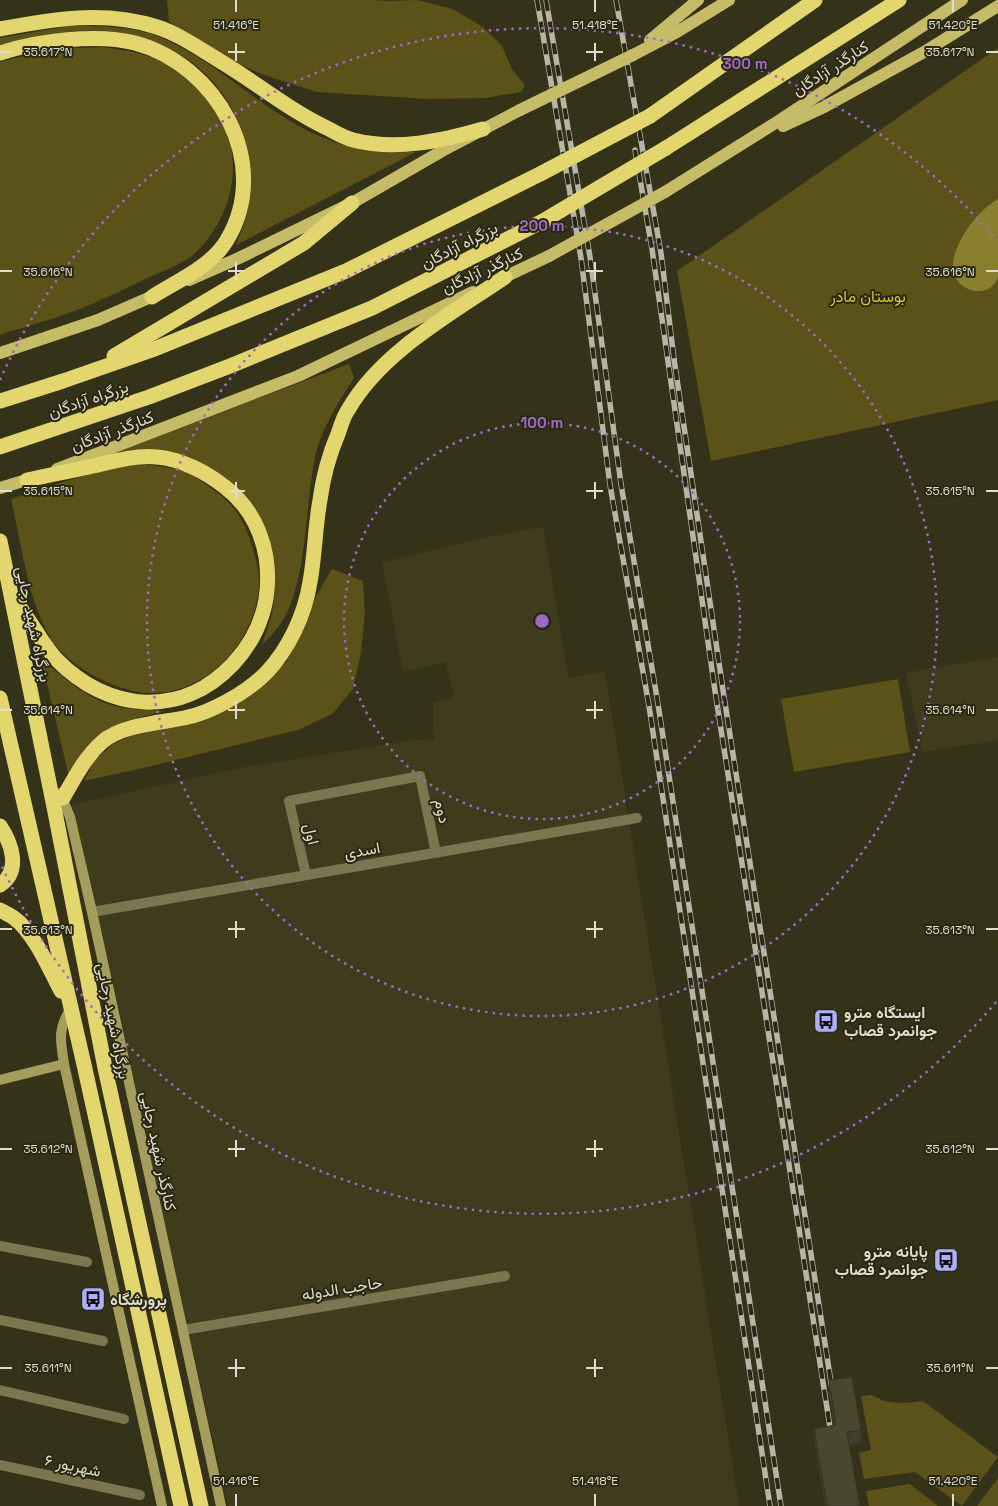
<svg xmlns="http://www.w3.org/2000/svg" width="998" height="1506" font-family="'Space Grotesk',Vazirmatn,sans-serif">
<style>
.built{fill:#3f3b1d}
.green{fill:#5a5219}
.water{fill:#8a7f2f}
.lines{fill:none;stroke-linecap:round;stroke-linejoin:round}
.street{stroke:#7b764f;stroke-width:10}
.secondary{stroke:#a59d5d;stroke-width:10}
.primary{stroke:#c6bb66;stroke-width:12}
.highway{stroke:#e3d66e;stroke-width:15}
.rail-casing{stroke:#b7b6a6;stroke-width:5.5}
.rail{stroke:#2b2811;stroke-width:4;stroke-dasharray:11;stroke-linecap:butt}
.primary-bridge{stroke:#c6bb66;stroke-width:12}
.highway-bridge{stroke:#e3d66e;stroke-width:15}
.wall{fill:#403d28}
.building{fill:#4a472f;stroke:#343221}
.ticks{fill:none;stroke:#deddcf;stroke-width:2}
.ring{fill:none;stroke:#9e6ac5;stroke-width:2.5;stroke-dasharray:2.5 5}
.labels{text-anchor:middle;stroke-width:4;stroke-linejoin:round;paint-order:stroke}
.street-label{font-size:16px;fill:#deddcf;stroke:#2b2811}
.park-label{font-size:16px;fill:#d6c432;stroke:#2b2811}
.poi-label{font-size:16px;font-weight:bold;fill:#deddcf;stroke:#2b2811;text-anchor:start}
.ticks-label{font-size:12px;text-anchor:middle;fill:#deddcf;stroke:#2b2811;stroke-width:4;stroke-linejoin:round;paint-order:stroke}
.centre{fill:#9e6ac5;stroke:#2b2811;stroke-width:2.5}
.ring-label{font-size:15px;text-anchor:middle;font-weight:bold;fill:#9e6ac5;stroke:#2b2811;stroke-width:4;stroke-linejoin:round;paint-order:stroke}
</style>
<rect width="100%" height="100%" fill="#35321a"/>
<g class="built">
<polygon points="543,527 568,678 605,671 739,1506 228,1506 70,805 244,767 414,740 434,739 433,703 454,698 446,662 403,672 382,562 493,536"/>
<polygon points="998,657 998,740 923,752 906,673"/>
</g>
<g class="green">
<polygon points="167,0 370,0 390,1 417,0 453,9 483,27 502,46 512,69 525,85 521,92 485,98 428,99 317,92 264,75 237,63 169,22"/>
<path d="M69,26C99,26 132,26 160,37C221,63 266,116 329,140C356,151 387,151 416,152L236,245C242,230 248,214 249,197C256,110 200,42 113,32C76,27 36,37 0,45V38Z"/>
<path d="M102,47C125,50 148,53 168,65C193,80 223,113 230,143C240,182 224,226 195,253C180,266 162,271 145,279C127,288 108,297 90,305C61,317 30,325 0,335V62C36,52 65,48 102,47Z"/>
<polygon points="998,48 998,400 711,461 677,271"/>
<path d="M349,364L354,378C338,403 321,429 315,457C305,507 308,561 289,608C284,622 272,635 262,645L272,614L275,590L274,559L266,530L253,506L227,479L193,459L157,450L86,463Z"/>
<path d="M141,464C155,465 169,467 182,471C192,474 203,482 211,488C234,504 243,518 252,545C255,557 260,572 259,585C256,641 207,695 149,693C138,693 126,689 116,686C93,677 69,663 54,643C29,608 21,542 11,499C54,486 97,468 141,464Z"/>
<polygon points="332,569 363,581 365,613 361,652 353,689 332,714 298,730 147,767 84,781 94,761 113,744 133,735 165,728 262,684 287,661 302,631 315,598"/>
<path d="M41,658C62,676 83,696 111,705C128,710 147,710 164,711C114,724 88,728 70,781Z"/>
<polygon points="898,679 910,752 794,772 781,699"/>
<path d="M872,1395C889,1406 904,1403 923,1401L998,1457L962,1506L915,1472L864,1479L859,1453L871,1450L861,1396Z"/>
<polygon points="998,1478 998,1506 977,1506"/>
<polygon points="910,1484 938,1506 869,1506 866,1491"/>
</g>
<path class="water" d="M998,199V278C996,281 994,285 991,287C977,298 954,286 953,269C951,245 978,210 998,199Z"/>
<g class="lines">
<g class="street">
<polyline points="306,875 289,801 420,776 436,853"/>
<polyline points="92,912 637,818"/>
<polyline points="0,1246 87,1262"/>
<polyline points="0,1320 103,1341"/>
<polyline points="183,1330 505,1276"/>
<polyline points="0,1390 124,1419"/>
<polyline points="0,1465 140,1495"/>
</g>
<g class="secondary">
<polyline points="60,793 70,817 92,912 221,1506"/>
<path d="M70,1010C57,1030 61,1042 64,1064L162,1506"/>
<polyline points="0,1080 64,1064"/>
</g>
<g class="primary">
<polyline points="650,40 698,0"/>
<polyline points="633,55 677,32 729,0"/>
<polyline points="783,126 824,107 924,52 998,6"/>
<polyline points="665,192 777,122 962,0"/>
<polyline points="189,280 239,258 352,203 442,151 520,110"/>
<polyline points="498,280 549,256"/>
<polyline points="0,353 98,320 160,293"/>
<polyline points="57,469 298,376 473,292"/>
<polyline points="0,488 36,477"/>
</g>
<g class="highway">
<path d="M0,29C52,19 105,10 157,27C179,34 200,49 220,61C257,83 290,111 329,129C336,133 345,138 353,140C396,151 441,141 483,129"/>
<path d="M0,53C37,41 97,33 135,43C217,65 273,163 227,240C211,267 177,281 152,297"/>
<polyline points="650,116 815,0"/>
<polyline points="666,148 899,0"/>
<polyline points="114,356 304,243 352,203"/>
<polyline points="0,401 63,381 152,350 346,271 542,173"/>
<polyline points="0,447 149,397 230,366 372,308 543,221"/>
<polyline points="0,541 54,807 105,1068 201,1506"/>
<path d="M14,598C23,612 32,625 41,639C46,646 51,654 57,660C108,712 181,719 233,664C261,634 272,597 266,557C261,529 247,504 225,487C206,472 181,459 157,457C135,455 114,461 93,466C71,471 49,475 27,480"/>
<polyline points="0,698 85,1069 181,1506"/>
<path d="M63,798C74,779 85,757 102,742C122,725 159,723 184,718C211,713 247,692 266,673C289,649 305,614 310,582C315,555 315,527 320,500C323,477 329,455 338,434C341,426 343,417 348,410C381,352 451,314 505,277"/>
<path d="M0,826C12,844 21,871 0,885"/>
<path d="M0,910C5,913 10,915 14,918C33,931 50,970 61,991"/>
</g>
<defs>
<g id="rail">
<polyline points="537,0 581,258 610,485 649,706 770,1506"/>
<polyline points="546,0 590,257 621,484 658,704 781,1506"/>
<polyline points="616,0 661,253 674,359 723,690 833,1395"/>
<polyline points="635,150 652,249 715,691 832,1440"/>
</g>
</defs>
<use href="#rail" class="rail-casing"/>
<use href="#rail" class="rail"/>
<g class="primary-bridge">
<polyline points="520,110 633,55"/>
<polyline points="549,256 665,192"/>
</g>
<g class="highway-bridge">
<polyline points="542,173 650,116"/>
<polyline points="543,221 666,148"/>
</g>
</g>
<polygon class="wall" points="829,1380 861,1430 861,1443 849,1445 860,1506 825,1506 814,1441 814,1429 834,1425 829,1393"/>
<polygon class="building" points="852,1377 861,1430 847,1432 860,1506 827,1506 814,1429 836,1425 829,1380"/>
<path class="ticks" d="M236,0V12M595,0V12M953,0V12M236,43V61M595,43V61M0,52H12M228,52H245M586,52H603M986,52H998M236,262V280M595,262V280M0,271H12M228,271H245M586,271H603M986,271H998M236,482V499M595,482V499M0,491H12M228,491H245M586,491H603M986,491H998M236,701V719M595,701V719M0,710H12M228,710H245M586,710H603M986,710H998M236,921V938M595,921V938M0,929H12M228,929H245M586,929H603M986,929H998M236,1140V1157M595,1140V1157M0,1149H12M228,1149H245M586,1149H603M986,1149H998M236,1359V1377M595,1359V1377M0,1368H12M228,1368H245M586,1368H603M986,1368H998M236,1494V1506M595,1494V1506M953,1494V1506"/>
<g class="ring">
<circle cx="542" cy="621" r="198"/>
<circle cx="542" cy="621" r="395"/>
<path d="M996 1002A593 593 0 0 1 0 862M0 380A593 593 0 0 1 996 240"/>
</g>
<defs>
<symbol id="bus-square" viewBox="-11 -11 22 22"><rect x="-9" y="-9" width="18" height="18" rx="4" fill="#acaffb" stroke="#2b2811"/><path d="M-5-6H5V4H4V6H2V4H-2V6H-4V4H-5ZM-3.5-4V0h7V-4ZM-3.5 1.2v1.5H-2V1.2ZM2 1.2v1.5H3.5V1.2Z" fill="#111"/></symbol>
</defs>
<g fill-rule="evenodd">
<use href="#bus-square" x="812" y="1007" width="28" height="28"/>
<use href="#bus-square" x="932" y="1246" width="28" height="28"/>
<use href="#bus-square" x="79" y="1285" width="28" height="28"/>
</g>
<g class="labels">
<g class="street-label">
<text transform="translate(830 68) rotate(-33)" y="6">کنارگذر آزادگان</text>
<text transform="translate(459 245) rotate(-27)" y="6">بزرگراه آزادگان</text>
<text transform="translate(482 270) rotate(-25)" y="6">کنارگذر آزادگان</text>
<text transform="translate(88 399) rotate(-19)" y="6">بزرگراه آزادگان</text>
<text transform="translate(112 431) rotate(-21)" y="6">کنارگذر آزادگان</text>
<text transform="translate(34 624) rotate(78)" y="6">بزرگراه شهید رجایی</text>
<text transform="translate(443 811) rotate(78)" y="6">دوم</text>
<text transform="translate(312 834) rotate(77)" y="6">اول</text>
<text transform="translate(362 850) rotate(-10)" y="6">اسدی</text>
<text transform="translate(114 1021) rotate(79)" y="6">بزرگراه شهید رجایی</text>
<text transform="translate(159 1151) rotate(78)" y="6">کنارگذر شهید رجایی</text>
<text transform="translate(342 1288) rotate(-9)" y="6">حاجب الدوله</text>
<text transform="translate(73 1465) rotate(12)" y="6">شهریور ۶</text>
</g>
<g class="park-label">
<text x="868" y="302">بوستان مادر</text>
</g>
<g class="poi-label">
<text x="844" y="1018">ایستگاه مترو<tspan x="844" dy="18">جوانمرد قصاب</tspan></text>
<text x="928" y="1257" text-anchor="end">پایانه مترو<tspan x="928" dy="18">جوانمرد قصاب</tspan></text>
<text x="110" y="1305">پرورشگاه</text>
</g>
</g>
<g class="ticks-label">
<text x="236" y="29">51.416°E</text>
<text x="595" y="29">51.418°E</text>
<text x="953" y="29">51.420°E</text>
<text x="48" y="56">35.617°N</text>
<text x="950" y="56">35.617°N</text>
<text x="48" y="276">35.616°N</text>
<text x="950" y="276">35.616°N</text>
<text x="48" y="495">35.615°N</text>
<text x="950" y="495">35.615°N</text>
<text x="48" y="714">35.614°N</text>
<text x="950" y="714">35.614°N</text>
<text x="48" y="934">35.613°N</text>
<text x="950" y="934">35.613°N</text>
<text x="48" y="1153">35.612°N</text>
<text x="950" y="1153">35.612°N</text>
<text x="48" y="1372">35.611°N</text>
<text x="950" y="1372">35.611°N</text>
<text x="236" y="1485">51.416°E</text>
<text x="595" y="1485">51.418°E</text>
<text x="953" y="1485">51.420°E</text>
</g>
<circle cx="542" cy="621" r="8" class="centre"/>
<g class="ring-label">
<text x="745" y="69">300 m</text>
<text x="542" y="231">200 m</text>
<text x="542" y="428">100 m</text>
</g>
</svg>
